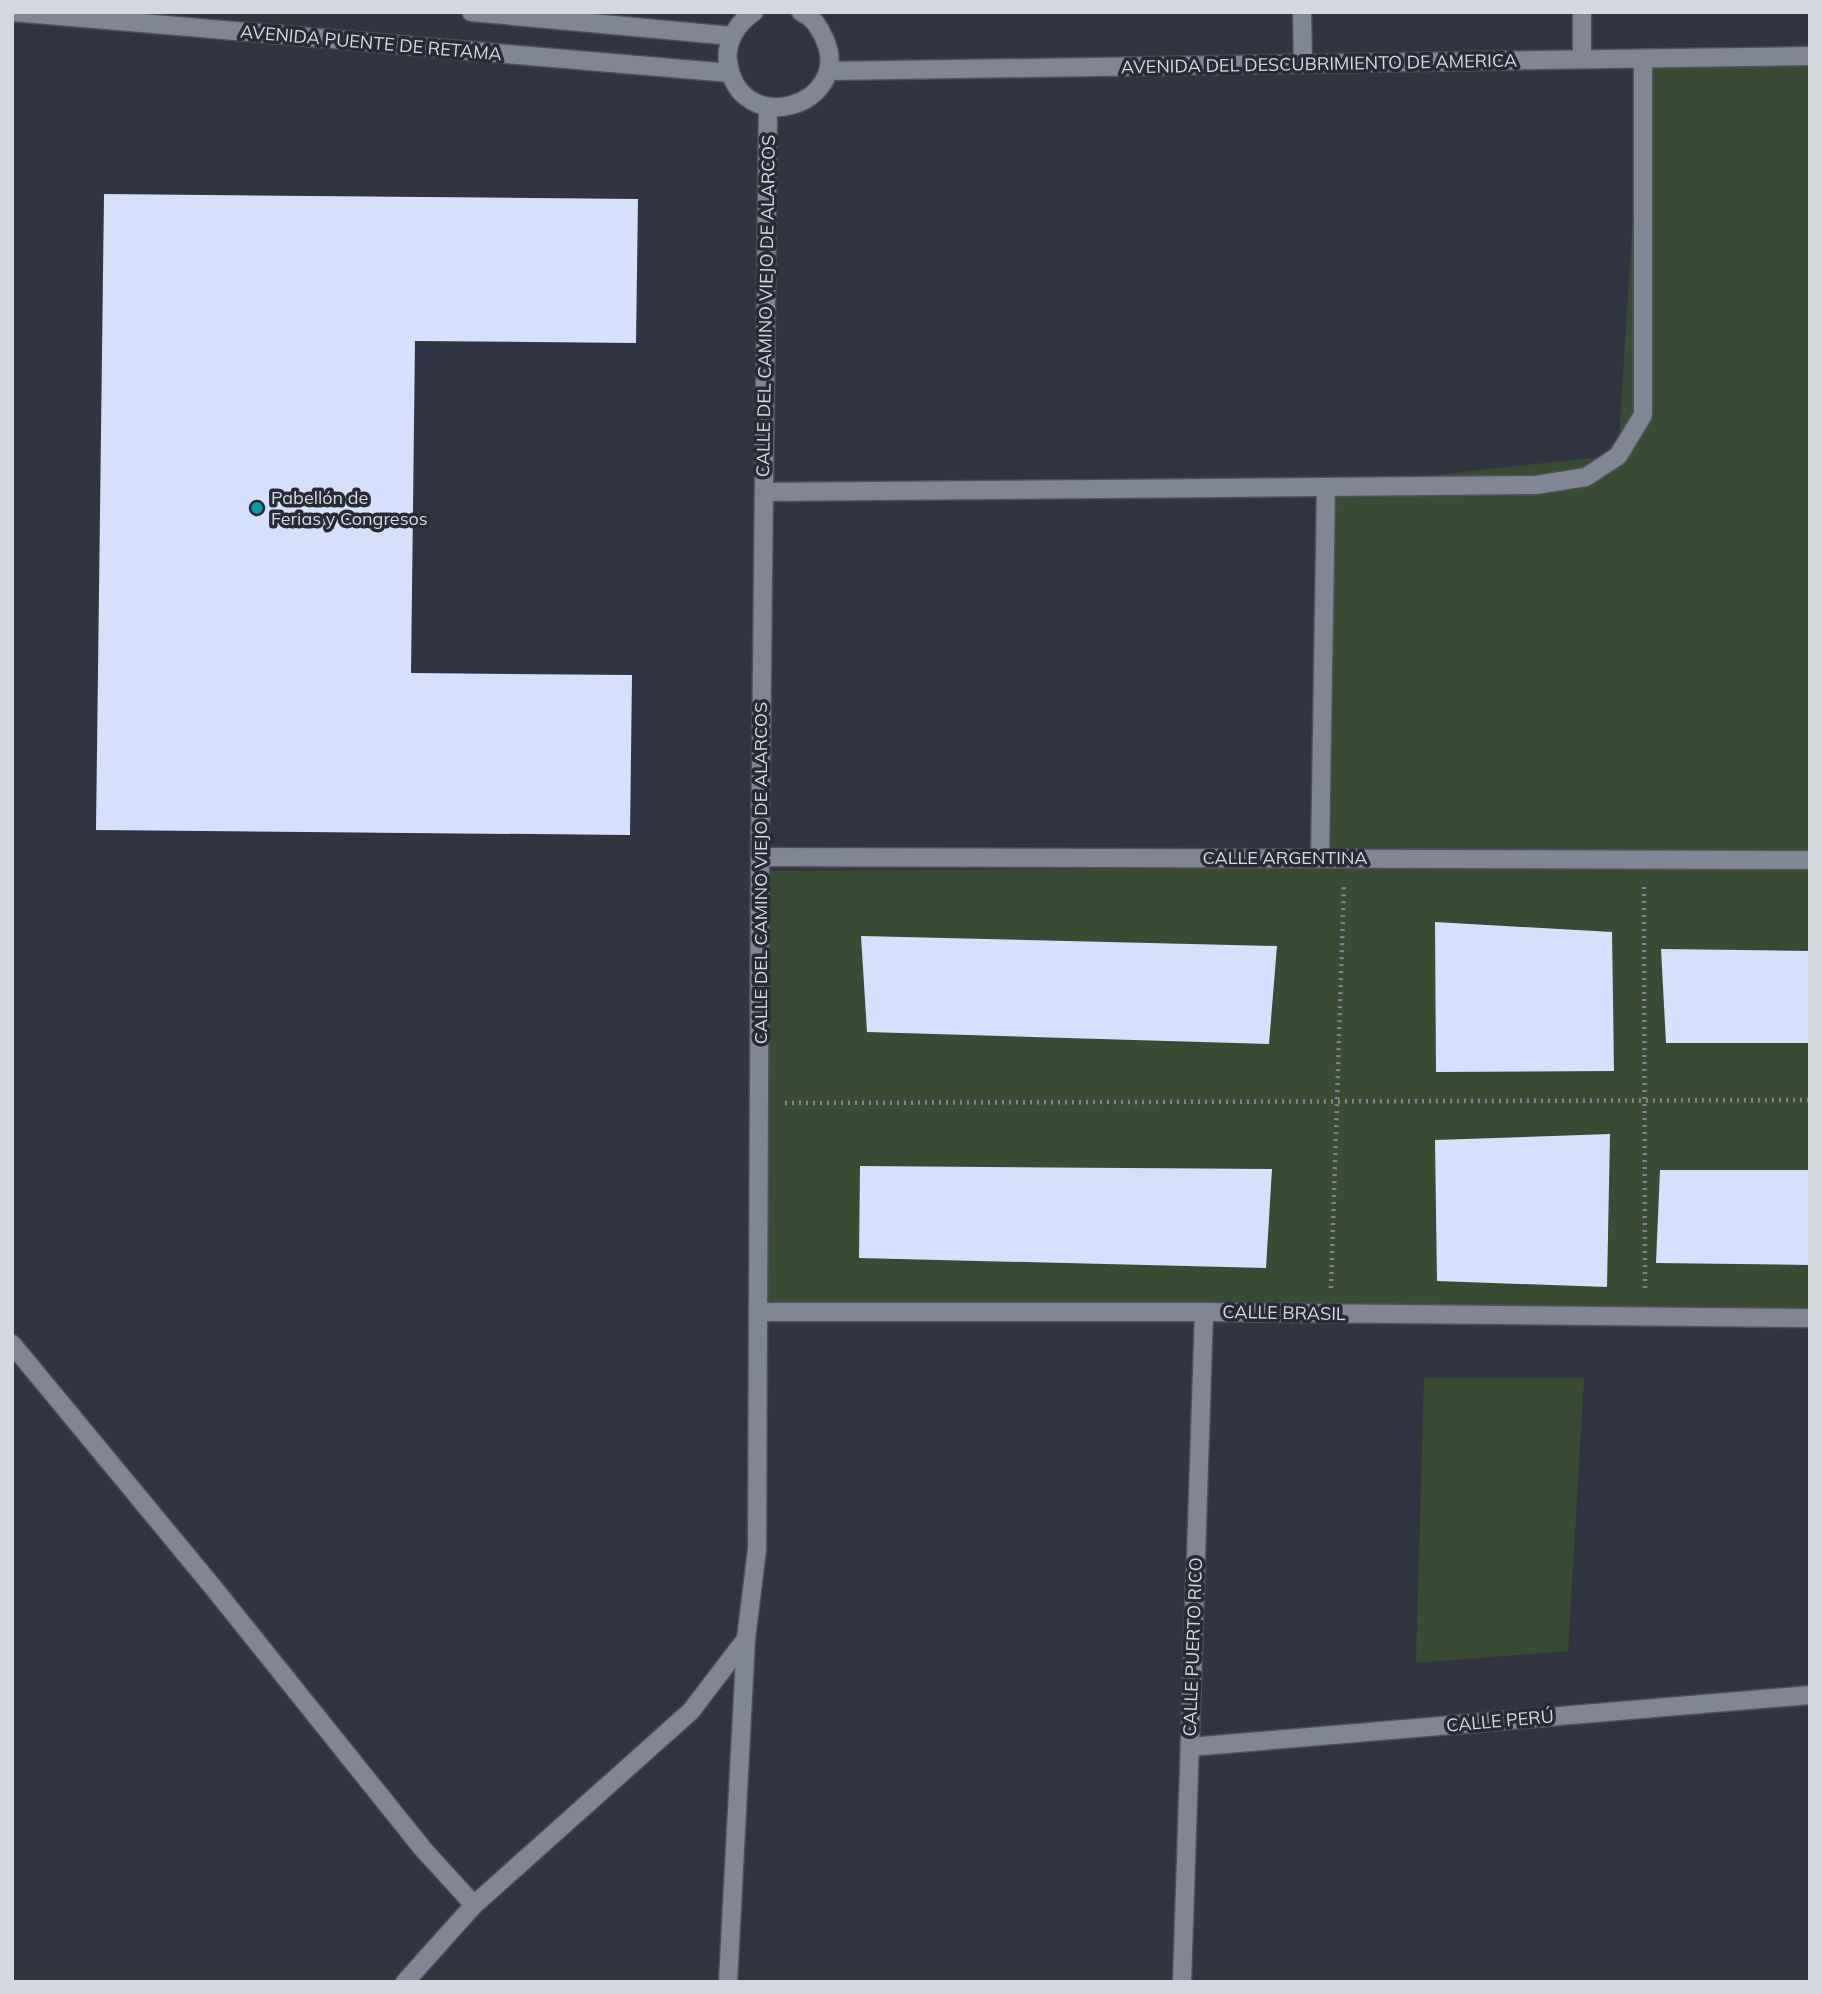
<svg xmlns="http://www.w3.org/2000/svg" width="1822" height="1994" font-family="Mulish,sans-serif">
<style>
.green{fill:#394c33}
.building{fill:#d6e0fc}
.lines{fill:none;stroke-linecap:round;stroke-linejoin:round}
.pedestrian-casing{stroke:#4e515b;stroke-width:21}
.minor-casing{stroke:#4e515b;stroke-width:21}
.secondary-casing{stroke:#4e515b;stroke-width:21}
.path{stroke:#82858f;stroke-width:4.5;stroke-dasharray:2 5;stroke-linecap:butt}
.pedestrian{stroke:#818694;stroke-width:18}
.minor{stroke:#818694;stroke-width:18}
.secondary{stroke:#818694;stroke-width:18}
.culture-dot{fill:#0f9aa8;stroke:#272b37;stroke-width:2.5}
.labels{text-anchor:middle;stroke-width:7;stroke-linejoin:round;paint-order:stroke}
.street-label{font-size:18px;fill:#d6d8e0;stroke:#272b37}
.poi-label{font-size:18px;fill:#d6d8e0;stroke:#272b37;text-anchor:start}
</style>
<rect width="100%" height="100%" fill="#313541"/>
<g class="green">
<polygon points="1643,59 1810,59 1810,860 1320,858 1326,487 1618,455"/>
<polygon points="1810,865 1810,1319 758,1312 760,871"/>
<polygon points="1424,1378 1584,1378 1568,1651 1416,1663"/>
</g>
<g class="building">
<polygon points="104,194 638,199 636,343 415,341 411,673 632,675 630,835 96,830"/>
<polygon points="1435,922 1612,932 1614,1071 1436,1072"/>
<polygon points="861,936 1277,946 1269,1044 867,1032"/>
<polygon points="1661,949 1810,951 1810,1043 1666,1043"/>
<polygon points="1610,1134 1607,1287 1437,1281 1435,1140"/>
<polygon points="860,1166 1272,1169 1266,1268 859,1258"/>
<polygon points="1660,1170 1810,1170 1810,1265 1656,1263"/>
</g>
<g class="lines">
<defs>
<polyline id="pedestrian" points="1320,858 1326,487"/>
<g id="minor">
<polyline points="1302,12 1303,64"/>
<polyline points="1582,12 1582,59"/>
<polyline points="764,492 1536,485 1586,477 1618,456 1643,415 1643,59"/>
<polyline points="760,857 1810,860"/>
<polyline points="758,1312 1204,1312 1810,1318"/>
<polyline points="12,1344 212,1586 423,1849 474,1905"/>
<polyline points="1190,1747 1810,1695"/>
<polyline points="405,1982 474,1905 691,1711 746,1639"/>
<polyline points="728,1982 746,1639 757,1549 760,857 768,108"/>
<polyline points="1182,1982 1204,1312"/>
</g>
<g id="secondary">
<polyline points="12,12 730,73"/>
<polyline points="471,12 732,36"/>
<path d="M754,12C738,22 725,42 728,62C740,141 853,105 825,40C819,28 815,18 801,12"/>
<polyline points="828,71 1810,56"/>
</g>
</defs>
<use href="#pedestrian" class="pedestrian-casing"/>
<use href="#minor" class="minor-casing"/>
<use href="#secondary" class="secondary-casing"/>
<g class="path">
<polyline points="1644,887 1645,1291"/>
<polyline points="785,1103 1810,1100"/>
<polyline points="1331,1288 1344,884"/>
</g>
<use href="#pedestrian" class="pedestrian"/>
<use href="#minor" class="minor"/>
<use href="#secondary" class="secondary"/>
</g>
<circle class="culture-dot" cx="257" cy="508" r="7"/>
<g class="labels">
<g class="street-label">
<text transform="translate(371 43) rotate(5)" y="6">AVENIDA PUENTE DE RETAMA</text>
<text transform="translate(1319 64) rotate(-1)" y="6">AVENIDA DEL DESCUBRIMIENTO DE AMERICA</text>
<text transform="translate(766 306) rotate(-89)" y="6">CALLE DEL CAMINO VIEJO DE ALARCOS</text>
<text x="1285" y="864">CALLE ARGENTINA</text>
<text transform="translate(761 873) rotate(-90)" y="6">CALLE DEL CAMINO VIEJO DE ALARCOS</text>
<text transform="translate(1284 1313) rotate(1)" y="6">CALLE BRASIL</text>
<text transform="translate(1193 1647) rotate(-88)" y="6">CALLE PUERTO RICO</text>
<text transform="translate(1500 1721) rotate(-5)" y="6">CALLE PERÚ</text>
</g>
<g class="poi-label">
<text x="271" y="504">Pabellón de<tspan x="271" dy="21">Ferias y Congresos</tspan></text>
</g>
</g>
<rect width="1822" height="1994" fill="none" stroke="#d6d8e0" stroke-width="28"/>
</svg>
